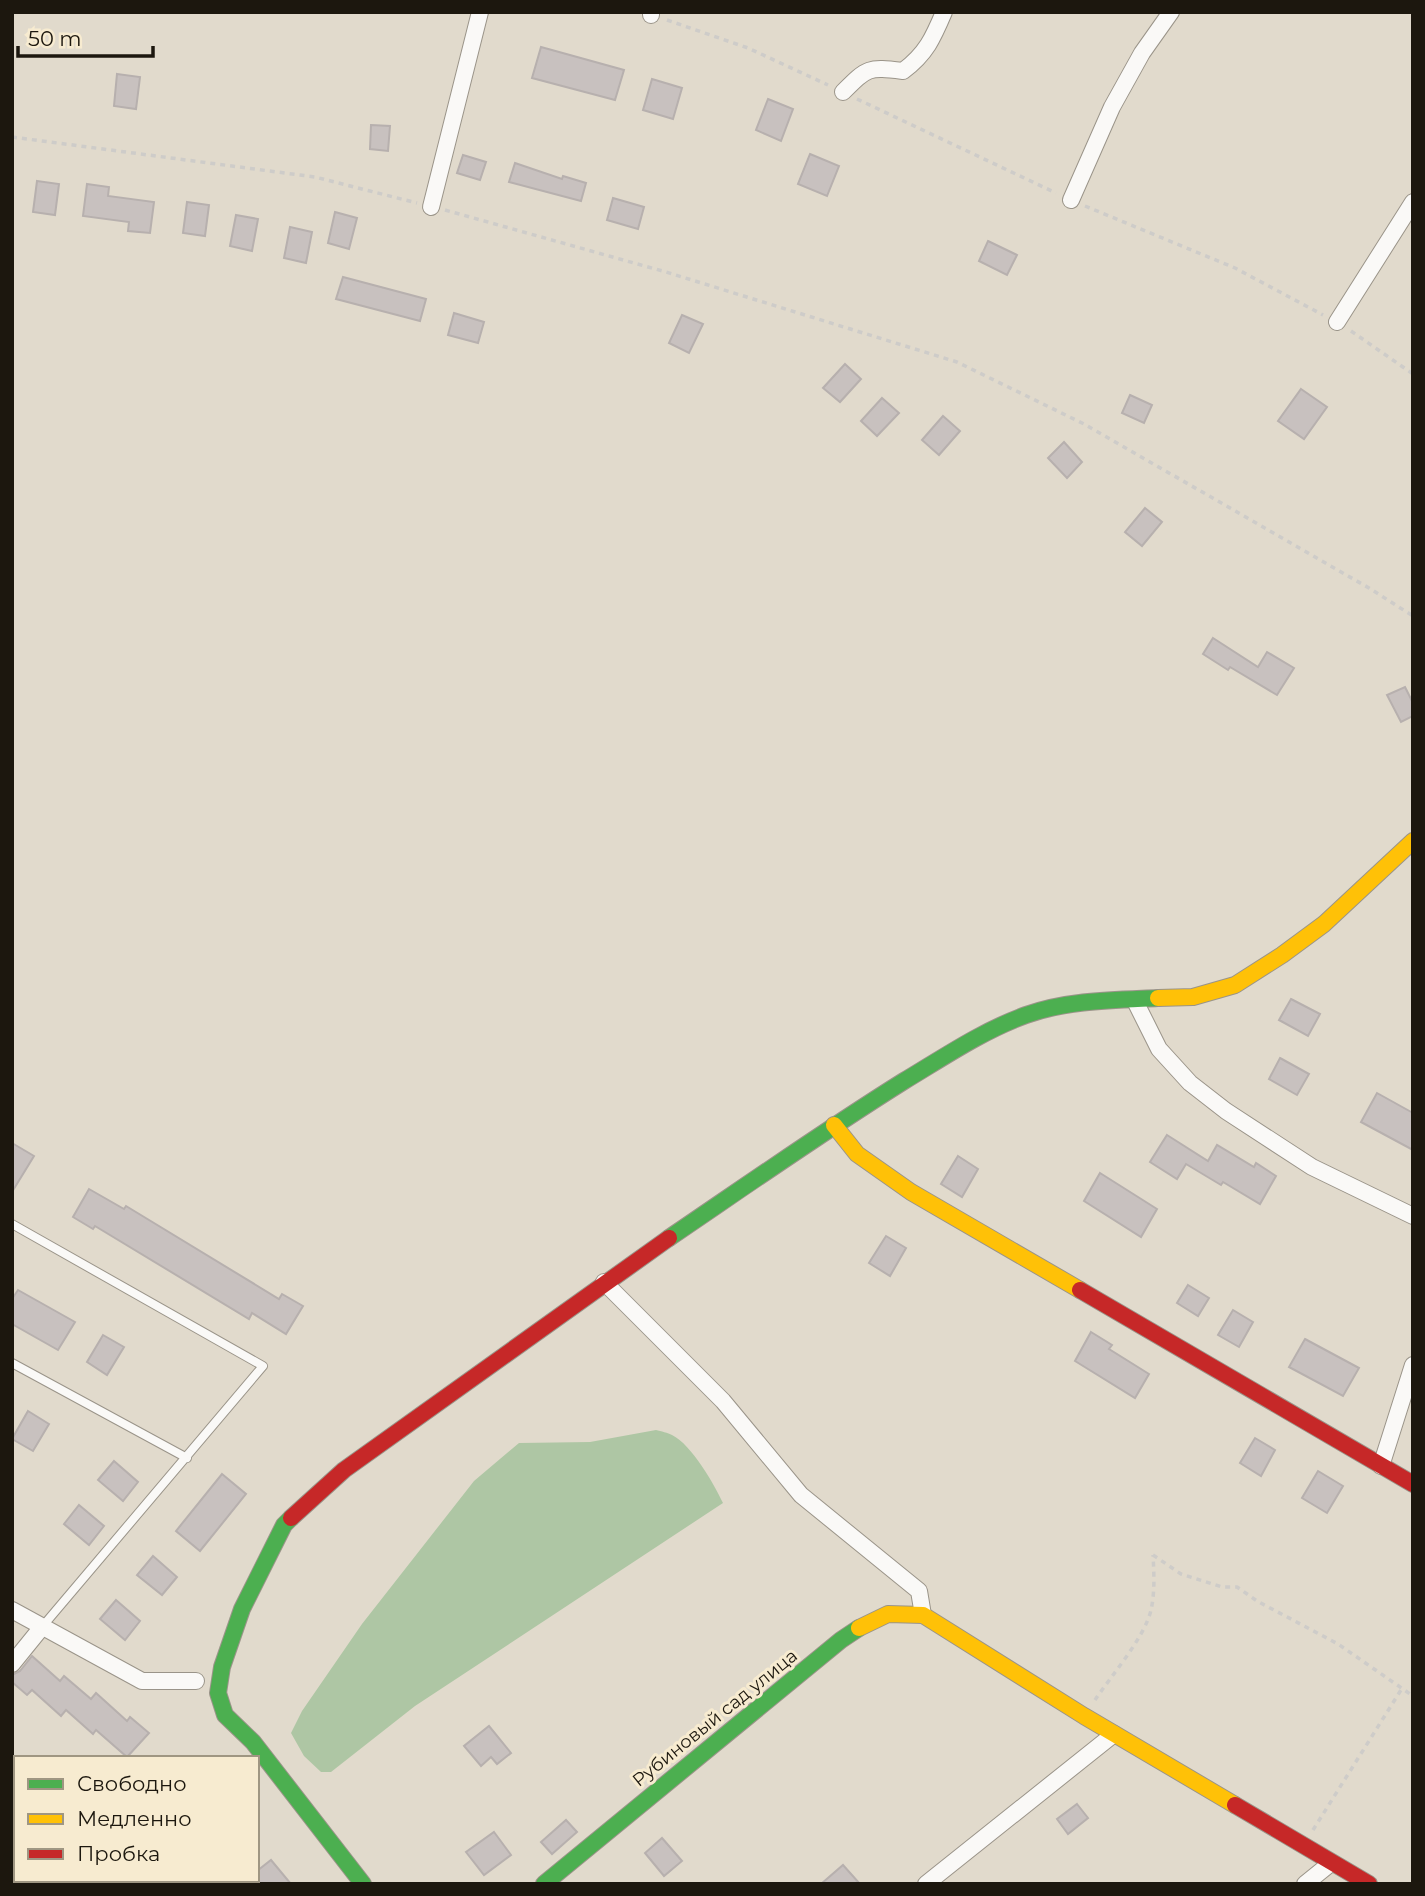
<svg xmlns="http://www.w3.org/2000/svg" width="1425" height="1896" font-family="Montserrat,sans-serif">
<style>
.forest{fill:#aec6a4}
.building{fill:#c8c1bf;stroke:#b7b0ae;stroke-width:2}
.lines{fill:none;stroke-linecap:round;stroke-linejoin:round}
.lane-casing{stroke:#9a9489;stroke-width:10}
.street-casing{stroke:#9a9489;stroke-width:18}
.fast-casing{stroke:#9a9489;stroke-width:18}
.slow-casing{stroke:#9a9489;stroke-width:18}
.jam-casing{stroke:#9a9489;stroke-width:18}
.path{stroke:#ceccc9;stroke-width:3.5;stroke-dasharray:5 5;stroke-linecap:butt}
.lane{stroke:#faf9f7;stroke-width:8}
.street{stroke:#faf9f7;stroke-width:16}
.fast{stroke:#4caf50;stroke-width:16}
.slow{stroke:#ffc107;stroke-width:16}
.jam{stroke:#c62828;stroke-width:16}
.labels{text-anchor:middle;stroke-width:6;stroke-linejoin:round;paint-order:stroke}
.street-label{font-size:18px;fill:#1c170e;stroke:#f7ebd0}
</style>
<rect width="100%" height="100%" fill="#e1dacc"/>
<path class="forest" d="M656,1430C661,1431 668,1433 672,1435C692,1445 714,1484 723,1503L415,1706L331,1772H321L304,1756L291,1733L302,1711L362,1624L474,1481L519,1443L590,1442Z"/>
<g class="building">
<polygon points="541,47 624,70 615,100 532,78"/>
<polygon points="117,74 140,77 136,109 114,106"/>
<polygon points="652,79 682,88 673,119 643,110"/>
<polygon points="768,99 793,109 781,141 756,130"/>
<polygon points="371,125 390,126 388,151 370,149"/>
<polygon points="810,154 839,166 827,196 798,184"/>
<polygon points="463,155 486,162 480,180 457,173"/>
<polygon points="515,163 562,179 563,176 586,183 581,201 509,182"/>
<polygon points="37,181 59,184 55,215 33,212"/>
<polygon points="87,184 109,187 108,196 154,202 150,233 128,231 129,222 83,216"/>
<polygon points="613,198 644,207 638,229 607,220"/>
<polygon points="187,202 209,205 205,236 183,233"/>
<polygon points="335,212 357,218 349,249 328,243"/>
<polygon points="236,215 258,219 252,251 230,246"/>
<polygon points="290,227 312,232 306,263 284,258"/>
<polygon points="988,241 1017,255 1007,275 979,261"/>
<polygon points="343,277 426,299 420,321 336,299"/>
<polygon points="454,313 484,322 478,343 448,335"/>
<polygon points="682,315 703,324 689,353 669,343"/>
<polygon points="845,364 861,379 840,402 823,388"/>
<polygon points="1301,389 1327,407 1304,439 1278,421"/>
<polygon points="1130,395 1152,405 1144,423 1122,413"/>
<polygon points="882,398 899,413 877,436 861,421"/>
<polygon points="943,416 960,431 939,455 922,440"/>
<polygon points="1064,442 1082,462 1067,478 1048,458"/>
<polygon points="1145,508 1162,522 1142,546 1125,532"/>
<polygon points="1213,638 1258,667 1267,652 1294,668 1277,695 1230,667 1228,670 1203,654"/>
<polygon points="1405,687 1413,703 1413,716 1401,722 1387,695"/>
<polygon points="1291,999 1320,1014 1308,1036 1279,1020"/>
<polygon points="1280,1058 1309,1074 1297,1095 1269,1079"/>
<polygon points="1377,1093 1413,1113 1413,1150 1361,1122"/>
<polygon points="1167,1135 1208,1161 1217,1145 1254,1167 1256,1163 1276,1176 1260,1204 1223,1182 1221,1185 1186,1164 1177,1179 1150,1162"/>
<polygon points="12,1143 34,1156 12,1192"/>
<polygon points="958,1156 978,1169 962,1197 941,1184"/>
<polygon points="1100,1173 1157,1209 1141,1237 1084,1201"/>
<polygon points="89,1189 124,1209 126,1206 279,1299 282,1294 303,1306 286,1334 252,1313 249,1319 95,1226 93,1229 73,1217"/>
<polygon points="886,1236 906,1248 890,1276 869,1263"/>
<polygon points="1188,1285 1209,1298 1198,1316 1177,1303"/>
<polygon points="18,1290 75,1322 58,1350 12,1324 12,1299"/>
<polygon points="1233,1310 1253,1322 1239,1347 1218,1335"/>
<polygon points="1091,1332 1112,1345 1109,1349 1149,1374 1135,1398 1075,1361"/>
<polygon points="103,1335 124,1347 107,1375 87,1362"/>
<polygon points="1305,1339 1359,1368 1343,1396 1289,1367"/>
<polygon points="28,1411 49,1424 33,1451 12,1439"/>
<polygon points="1255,1438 1275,1450 1261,1476 1240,1463"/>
<polygon points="114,1461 138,1482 123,1501 98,1480"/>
<polygon points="1318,1471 1343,1486 1327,1513 1302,1498"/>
<polygon points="222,1474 246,1494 200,1551 176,1531"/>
<polygon points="79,1505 104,1526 89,1545 64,1524"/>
<polygon points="153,1556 177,1577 162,1595 137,1575"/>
<polygon points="116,1600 140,1621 125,1640 100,1619"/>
<polygon points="32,1656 60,1681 64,1676 91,1699 96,1693 127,1721 130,1717 149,1733 127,1757 96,1730 93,1734 66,1710 61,1716 32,1690 27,1695 12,1682 12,1675 20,1671"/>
<polygon points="489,1726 511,1753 497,1764 491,1757 481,1766 464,1746"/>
<polygon points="1077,1804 1088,1818 1068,1834 1057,1819"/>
<polygon points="566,1820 577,1832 552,1854 541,1842"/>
<polygon points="494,1832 511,1855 484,1875 466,1852"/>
<polygon points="662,1838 682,1861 664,1876 645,1853"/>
<polygon points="271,1860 291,1884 257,1884 257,1871"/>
<polygon points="843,1865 860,1884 821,1884"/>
</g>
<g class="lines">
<defs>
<g id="lane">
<polyline points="12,1224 263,1366 42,1627"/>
<polyline points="12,1363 187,1458"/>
</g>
<g id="street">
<polyline points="651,12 651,15"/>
<path d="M843,92C868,67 868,67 903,71C926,54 933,38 944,12"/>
<polyline points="1071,200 1112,107 1142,53 1171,12"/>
<polyline points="431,207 480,12"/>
<polyline points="1337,322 1413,202"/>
<polyline points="1135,1001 1159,1049 1190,1083 1226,1111 1312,1167 1413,1216"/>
<polyline points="604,1282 723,1401 801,1495 919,1591 923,1615"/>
<polyline points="1381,1466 1413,1365"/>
<polyline points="12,1610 142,1681 196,1681"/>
<polyline points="12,1664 42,1627"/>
<polyline points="926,1884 1114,1734"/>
<polyline points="1305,1884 1331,1863"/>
</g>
<g id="fast">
<path d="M669,1238C747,1185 824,1131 904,1081C944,1057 982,1031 1026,1015C1068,1000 1114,1000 1158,998"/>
<polyline points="291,1518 284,1525 242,1609 222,1667 218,1693 225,1715 253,1742 363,1884"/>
<polyline points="544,1884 841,1640 859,1628"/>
</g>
<g id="slow">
<polyline points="1158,998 1193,997 1235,985 1282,955 1324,924 1413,841"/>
<polyline points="834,1125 857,1154 911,1192 1080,1290"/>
<polyline points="859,1628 888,1614 923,1615 1084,1716 1235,1805"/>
</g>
<g id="jam">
<polyline points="1080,1290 1413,1484"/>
<polyline points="291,1518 344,1470 669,1238"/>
<polyline points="1235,1805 1369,1884"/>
</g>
</defs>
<use href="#lane" class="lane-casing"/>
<use href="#street" class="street-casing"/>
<use href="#fast" class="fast-casing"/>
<use href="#slow" class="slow-casing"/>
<use href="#jam" class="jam-casing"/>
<g class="path">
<polyline points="667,20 748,48 828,85"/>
<polyline points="857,99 1056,193"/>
<polyline points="12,137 315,177 417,203"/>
<polyline points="1085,206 1235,268 1323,315"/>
<polyline points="445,210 666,272 957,362 1084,424 1369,588 1413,616"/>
<polyline points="1351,331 1413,374"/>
<polyline points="1153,1555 1181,1574 1222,1587 1237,1587 1257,1601 1338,1644 1413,1696"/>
<path d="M1095,1700C1111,1676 1145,1637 1151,1610C1155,1592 1154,1573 1153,1555"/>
<polyline points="1313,1830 1401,1690"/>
</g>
<use href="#lane" class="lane"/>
<use href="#street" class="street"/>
<use href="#fast" class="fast"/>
<use href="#slow" class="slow"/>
<use href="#jam" class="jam"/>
</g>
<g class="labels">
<g class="street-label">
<text transform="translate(715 1718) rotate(-39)" y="6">Рубиновый сад улица</text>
</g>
</g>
<rect width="1425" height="1896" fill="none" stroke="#1c170e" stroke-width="28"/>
<rect x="14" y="1756" width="245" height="126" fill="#f7ebd0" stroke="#9f9682" stroke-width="2"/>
<rect x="28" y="1779" width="35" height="10" fill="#4caf50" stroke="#9f9682" stroke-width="2"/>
<text x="77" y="1791" font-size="21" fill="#1c170e">Свободно</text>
<rect x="28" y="1814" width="35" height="10" fill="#ffc107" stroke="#9f9682" stroke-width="2"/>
<text x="77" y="1826" font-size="21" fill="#1c170e">Медленно</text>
<rect x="28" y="1849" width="35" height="10" fill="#c62828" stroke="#9f9682" stroke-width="2"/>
<text x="77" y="1861" font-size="21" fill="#1c170e">Пробка</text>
<path d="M18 46v10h135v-10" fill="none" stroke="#1c170e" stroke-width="3.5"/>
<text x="28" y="46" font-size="21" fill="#1c170e" stroke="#f7ebd0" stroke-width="5" paint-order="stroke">50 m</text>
</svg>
